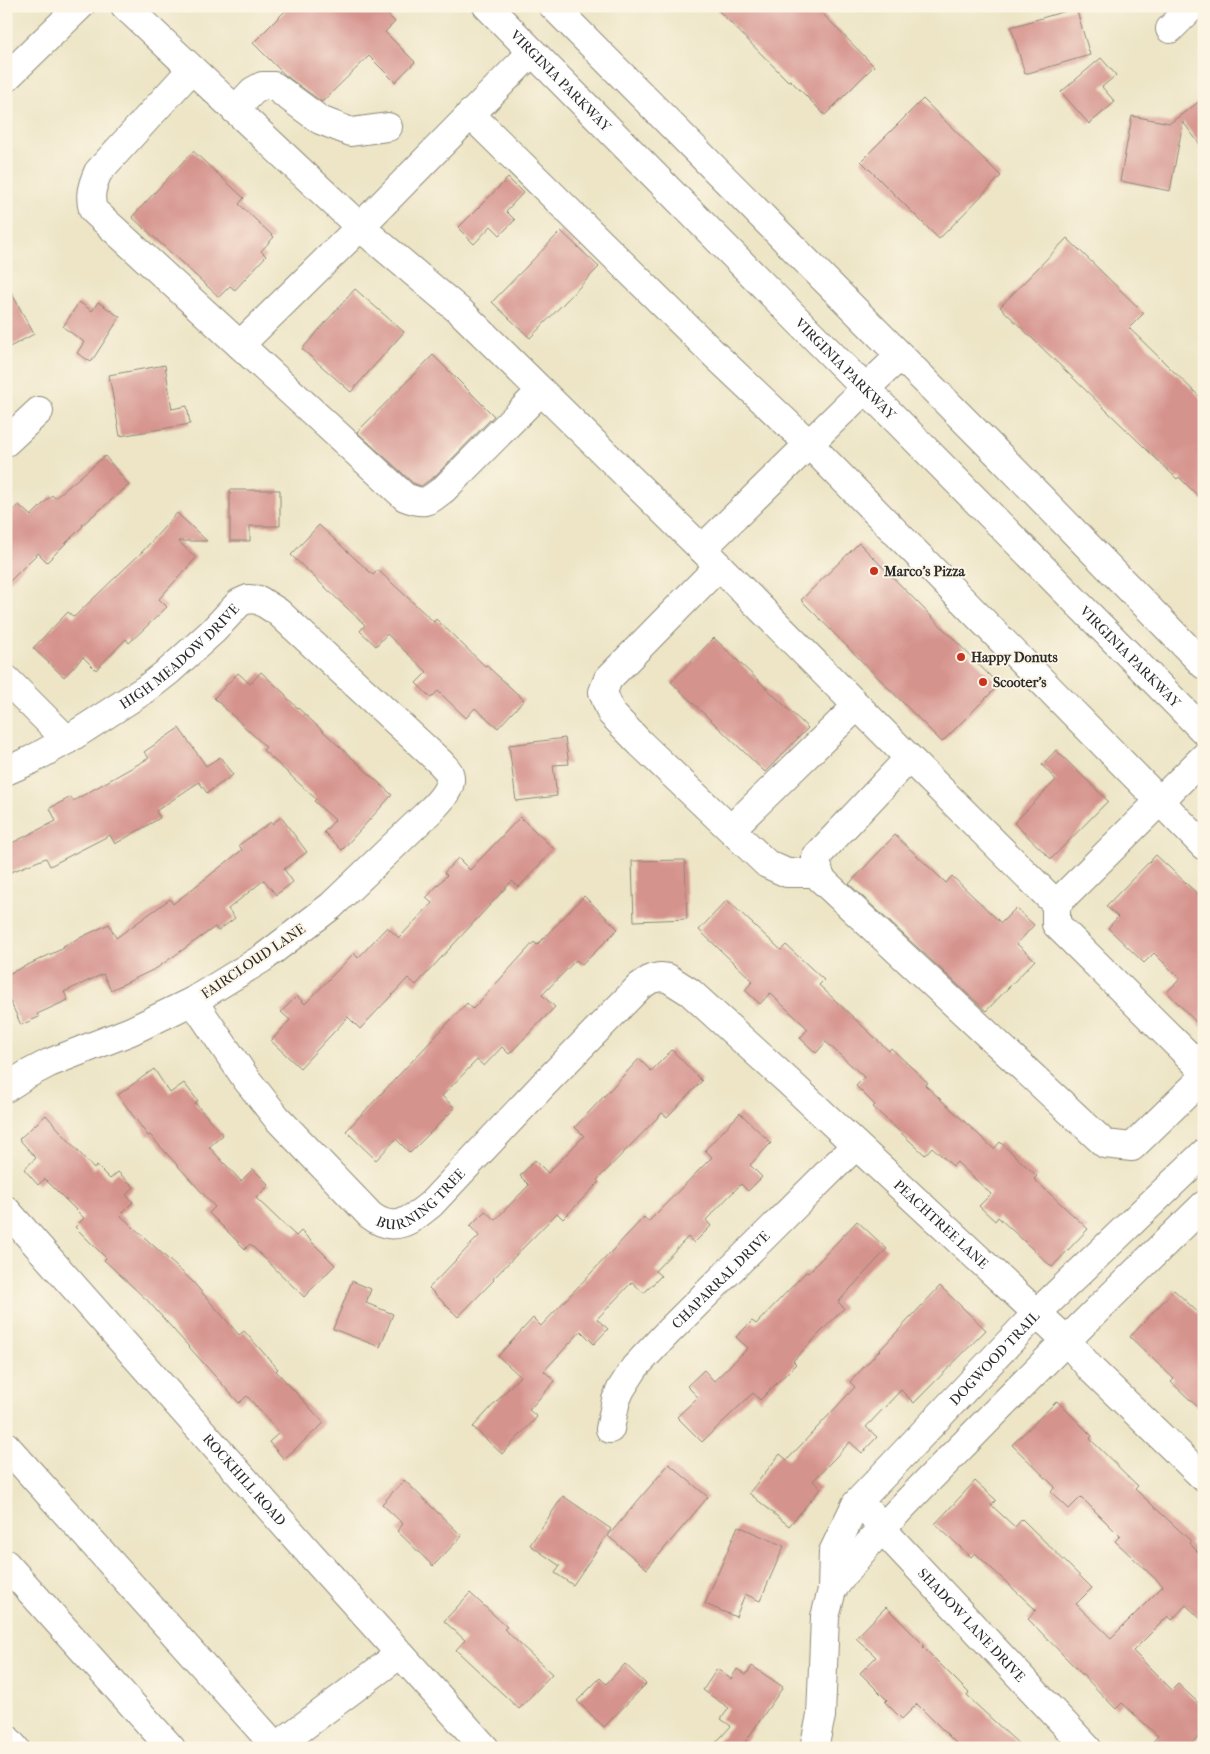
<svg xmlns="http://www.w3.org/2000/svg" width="1210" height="1754" font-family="'IM FELL French Canon',serif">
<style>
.building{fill:#d5938d}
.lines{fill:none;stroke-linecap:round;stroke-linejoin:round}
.minor-casing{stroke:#8c8878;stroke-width:30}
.major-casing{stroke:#8c8878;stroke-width:30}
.minor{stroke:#fff;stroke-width:28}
.major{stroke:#fff;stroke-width:28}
.poi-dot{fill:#c8321e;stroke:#fcf5e5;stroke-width:2}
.labels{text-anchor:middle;stroke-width:4;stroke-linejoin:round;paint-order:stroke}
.street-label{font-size:14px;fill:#2b2b2b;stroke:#fcf5e5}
.poi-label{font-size:14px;font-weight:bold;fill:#2b2b2b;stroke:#fcf5e5;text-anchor:start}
</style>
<rect width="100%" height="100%" fill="#fcf5e5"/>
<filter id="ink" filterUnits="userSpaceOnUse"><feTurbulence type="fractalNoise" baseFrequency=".02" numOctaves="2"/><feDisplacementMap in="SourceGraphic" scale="10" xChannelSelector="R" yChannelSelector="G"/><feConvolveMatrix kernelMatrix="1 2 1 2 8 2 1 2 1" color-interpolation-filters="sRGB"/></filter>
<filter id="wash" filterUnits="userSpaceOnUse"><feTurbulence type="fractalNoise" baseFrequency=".0096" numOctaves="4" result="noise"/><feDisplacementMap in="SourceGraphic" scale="20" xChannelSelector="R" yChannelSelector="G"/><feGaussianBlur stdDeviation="1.12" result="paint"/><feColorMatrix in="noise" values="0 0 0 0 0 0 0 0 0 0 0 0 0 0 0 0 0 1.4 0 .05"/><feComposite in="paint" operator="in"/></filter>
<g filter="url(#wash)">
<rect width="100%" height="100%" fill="#ede5c6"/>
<g id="blocks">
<g class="building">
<polygon points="290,6 379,6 395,22 385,32 415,62 395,82 369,56 322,102 285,75 253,43"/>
<polygon points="714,6 815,6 874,66 825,115 790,80 788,81"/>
<polygon points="1076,8 1090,55 1025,74 1011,27"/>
<polygon points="1101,58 1116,75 1102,87 1115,102 1089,124 1061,92"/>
<polygon points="1204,98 1204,150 1183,122 1170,191 1120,181 1132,116 1170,123"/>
<polygon points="923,99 1001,176 939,239 861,161"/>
<polygon points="193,151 244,198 239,204 274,237 261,251 266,256 235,290 230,286 219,297 132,217"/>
<polygon points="508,178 523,193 506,211 515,220 500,235 491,226 474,244 458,228"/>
<polygon points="561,231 599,267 530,338 492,302"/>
<polygon points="1067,238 1144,313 1129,328 1204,401 1204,502 1179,477 1177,479 1000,307"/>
<polygon points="6,283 34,334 6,349"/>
<polygon points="355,289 404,332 351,392 302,349"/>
<polygon points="79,302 92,311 98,302 120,317 91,362 77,353 84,342 63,327"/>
<polygon points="433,355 494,416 434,477 421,486 413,483 357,432"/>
<polygon points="165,365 172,409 187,406 190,424 120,436 109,375"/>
<polygon points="105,456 129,485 82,525 83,526 47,562 38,553 6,585 6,517 19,505 31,516 52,495 55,498"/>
<polygon points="230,490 280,490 280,526 250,526 250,541 230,541"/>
<polygon points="177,513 207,541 178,541 196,558 159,599 167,607 129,643 126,639 96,670 83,657 64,677 33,648 68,612 74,617 142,552"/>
<polygon points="319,525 373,575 378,570 434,622 436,619 485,666 486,665 524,700 498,728 475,708 466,718 438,691 431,698 416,683 427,672 387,634 376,646 360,631 365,625 291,555"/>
<polygon points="859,543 999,685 942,742 801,600"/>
<polygon points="714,638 808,728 765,772 671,682"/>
<polygon points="261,672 286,695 285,696 392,795 342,850 324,832 335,820 314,801 316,799 263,750 266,747 214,698 238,673 250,684"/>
<polygon points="179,728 206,766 220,757 233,775 207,793 199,782 156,811 160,818 115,844 110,835 50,866 46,858 6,874 6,846 56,821 50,808 71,797 73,801 149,758 144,752"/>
<polygon points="565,738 569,764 553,765 557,796 516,801 509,745"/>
<polygon points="1056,750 1108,801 1051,859 1014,823 1056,780 1042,765"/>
<polygon points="281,817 307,852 284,869 293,882 276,895 264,880 228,909 235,918 218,931 215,927 157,968 111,990 103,974 64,992 68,1000 37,1014 39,1017 21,1025 6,992 6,975 64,948 63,946 109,924 116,938 170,899 173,904 242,850 239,845 271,822 272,824"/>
<polygon points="520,817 554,849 519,887 512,881 416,985 408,978 360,1029 348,1017 300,1068 271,1041 290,1020 281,1012 297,996 305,1004 354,953 358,958 387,927 399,938 432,903 426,898 447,875 444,873 458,858 470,870"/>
<polygon points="895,835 946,883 952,876 1001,923 1016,908 1034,925 1017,944 1035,960 986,1011 849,884"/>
<polygon points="1156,855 1204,900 1204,1030 1167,992 1180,979 1154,953 1144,963 1108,928 1118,917 1106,906"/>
<polygon points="685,860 687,919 634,921 632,861"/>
<polygon points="584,896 618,929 582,965 576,960 542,995 555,1007 509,1054 502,1047 484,1066 477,1060 442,1096 455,1108 410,1153 396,1139 376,1160 346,1131 467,1003 473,1009 534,942 537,945"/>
<polygon points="727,900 781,950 786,945 824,980 819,985 889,1051 891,1048 928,1083 925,1085 994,1149 1000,1142 1037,1176 1034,1179 1088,1229 1052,1267 998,1217 995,1221 979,1206 991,1194 957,1162 953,1166 932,1147 925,1155 873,1107 875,1105 856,1086 864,1077 826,1042 816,1053 800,1038 808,1029 770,993 760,1004 745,990 753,981 699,930"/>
<polygon points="672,1050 702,1081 667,1117 662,1113 597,1180 599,1182 563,1219 557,1213 493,1279 494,1280 458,1317 429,1288 479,1236 470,1226 485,1211 495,1220 529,1185 520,1176 535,1160 548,1173 584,1136 575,1127 639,1059 651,1071"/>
<polygon points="154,1069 170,1093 184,1083 198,1101 195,1103 223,1135 209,1147 241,1181 253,1169 269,1185 256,1198 296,1236 301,1231 335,1265 304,1297 250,1244 245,1249 209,1213 215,1207 150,1135 148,1136 118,1095"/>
<polygon points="740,1113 771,1143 750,1165 762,1177 748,1191 741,1184 706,1220 711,1226 694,1243 688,1237 655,1271 661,1276 644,1293 632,1282 597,1319 608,1329 594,1344 581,1331 544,1371 555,1381 529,1410 537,1417 502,1454 473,1427 520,1376 498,1356 533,1318 541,1326 644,1217 648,1222 712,1157 705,1150"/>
<polygon points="46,1115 94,1169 97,1166 110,1179 118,1172 134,1187 126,1195 133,1202 120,1215 192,1281 239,1335 244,1331 278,1369 276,1371 324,1423 284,1459 269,1442 279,1433 247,1396 239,1403 148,1301 104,1260 106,1258 75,1227 84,1218 45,1179 38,1185 24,1169 36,1158 19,1139"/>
<polygon points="857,1221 887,1249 838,1302 844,1308 793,1361 796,1364 760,1400 753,1393 702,1442 677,1417 698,1397 687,1386 704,1370 714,1381 748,1348 736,1337 752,1321 756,1324 806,1272 808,1273"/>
<polygon points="352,1281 371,1289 366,1303 393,1314 380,1347 333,1329"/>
<polygon points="940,1286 986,1330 914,1403 901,1390 866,1427 877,1437 862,1453 850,1442 813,1481 821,1488 789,1526 749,1493 780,1454 787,1460 855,1387 850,1382"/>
<polygon points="1174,1290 1204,1318 1204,1413 1171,1382 1174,1379 1130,1337"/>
<polygon points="1057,1401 1092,1436 1090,1439 1138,1486 1135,1489 1191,1541 1189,1543 1204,1558 1204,1622 1186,1605 1172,1620 1168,1616 1133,1651 1172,1690 1178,1684 1204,1708 1204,1731 1188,1748 1147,1748 1158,1736 1122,1703 1116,1709 1028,1619 1036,1610 975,1553 971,1557 935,1524 975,1481 996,1500 991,1505 1015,1527 1022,1519 1092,1588 1076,1604 1111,1638 1163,1586 1115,1541 1120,1536 1081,1497 1069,1509 1051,1492 1055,1487 1012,1445"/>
<polygon points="669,1464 708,1497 647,1569 608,1536"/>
<polygon points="404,1480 462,1536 433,1566 397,1531 403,1524 382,1504"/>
<polygon points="563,1496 611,1529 573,1585 555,1573 560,1566 530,1545"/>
<polygon points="738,1526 784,1546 760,1601 745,1594 736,1617 705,1604"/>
<polygon points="470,1593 507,1627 504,1629 552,1674 519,1709 456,1650 465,1640 444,1621"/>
<polygon points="886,1607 924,1645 923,1647 969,1693 967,1696 1023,1748 961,1748 917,1704 902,1719 885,1702 887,1700 860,1673 876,1657 856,1638"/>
<polygon points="625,1664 646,1684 604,1727 577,1701 600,1678 606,1684"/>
<polygon points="752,1666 783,1687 741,1748 711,1748 731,1726 721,1719 729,1708 703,1690 717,1669 731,1679 737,1669 746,1675"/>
</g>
</g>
</g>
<g filter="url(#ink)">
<use href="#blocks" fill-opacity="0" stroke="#8c8878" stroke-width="1"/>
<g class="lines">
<defs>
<g id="minor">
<path d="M125,6C204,80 282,154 360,227L240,345L93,210C89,195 92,186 98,172L192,69"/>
<polyline points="1170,29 1193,6"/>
<polyline points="532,52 360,227 462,313 702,549"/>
<polyline points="6,78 80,6"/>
<polyline points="235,110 253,91 262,86 274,86 320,120 351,132 388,127"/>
<polyline points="470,114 715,355 809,444 1204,846"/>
<path d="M240,345L405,497C425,505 427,502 444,489L541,391"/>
<polyline points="865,389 702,549 909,758 1056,904 1204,757"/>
<polyline points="6,442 39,411"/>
<polyline points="719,566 608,679 603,692 611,713 641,744 767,864 787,873 819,873"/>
<polyline points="6,679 67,740"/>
<polyline points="909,758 816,857 820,878 1105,1144 1132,1147 1204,1077"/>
<path id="s1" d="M6,771L31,760L67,740L146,689L169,671L213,631L239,603L248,599L259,600L278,612L441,763C443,766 448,770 449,773C454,787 440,801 431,810L331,906L263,958L193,1001L131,1031L49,1063L26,1075L6,1088"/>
<polyline points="731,829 857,706"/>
<polyline points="1056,904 1056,924 1204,1071"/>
<path id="s2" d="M193,1001L247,1080L277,1118L370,1215C394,1234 410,1221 431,1204L545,1083L640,986L651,979L660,977L668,978L690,992L789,1082L856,1145L1066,1340L1092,1370L1204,1478"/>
<path id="s3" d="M6,1210L312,1556L485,1748"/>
<path id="s4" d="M610,1429L616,1400L621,1389L635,1367L669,1331L856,1145"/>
<polyline points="6,1446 277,1748"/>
<path id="s5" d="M871,1514L881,1528L1087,1748"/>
<polyline points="6,1564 171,1748"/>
<path d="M832,1590C872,1534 922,1487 970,1438C1047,1359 1125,1282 1204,1205"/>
<polyline points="6,1738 15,1748"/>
<polyline points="276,1747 400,1654"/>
<path id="s6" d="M814,1748L821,1716L825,1617L832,1590L833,1552L856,1504L1037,1313L1204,1153"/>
</g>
<g id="major">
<path id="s7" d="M487,6L1204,731"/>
<polyline points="553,6 997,453 1204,665"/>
<polyline points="865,389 900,356"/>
</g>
</defs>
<use href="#minor" class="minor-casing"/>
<use href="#major" class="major-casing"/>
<use href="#minor" class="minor"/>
<use href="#major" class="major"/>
</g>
</g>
<g class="poi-dot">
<circle cx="874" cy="571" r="5"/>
<circle cx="961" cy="657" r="5"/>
<circle cx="983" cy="682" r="5"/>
</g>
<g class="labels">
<g class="street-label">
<text dy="5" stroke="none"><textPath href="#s7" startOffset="105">VIRGINIA PARKWAY</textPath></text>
<text dy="5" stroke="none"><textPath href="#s7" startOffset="510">VIRGINIA PARKWAY</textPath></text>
<text dy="5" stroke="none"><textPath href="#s1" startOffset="209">HIGH MEADOW DRIVE</textPath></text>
<text dy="5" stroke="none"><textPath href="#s7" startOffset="915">VIRGINIA PARKWAY</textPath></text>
<text transform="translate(253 961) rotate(-34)" y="5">FAIRCLOUD LANE</text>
<text dy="5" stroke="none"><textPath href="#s2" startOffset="340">BURNING TREE</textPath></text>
<text dy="5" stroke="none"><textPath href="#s2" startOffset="1048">PEACHTREE LANE</textPath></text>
<text dy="5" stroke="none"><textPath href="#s4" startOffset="190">CHAPARRAL DRIVE</textPath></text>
<text dy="5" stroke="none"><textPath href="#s6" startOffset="452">DOGWOOD TRAIL</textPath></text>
<text dy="5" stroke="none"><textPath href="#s3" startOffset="360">ROCKHILL ROAD</textPath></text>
<text dy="5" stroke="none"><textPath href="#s5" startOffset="150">SHADOW LANE DRIVE</textPath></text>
</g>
<g class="poi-label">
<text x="884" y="576">Marco's Pizza</text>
<text x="971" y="662">Happy Donuts</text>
<text x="993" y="687">Scooter's</text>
</g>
</g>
<rect width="1210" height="1754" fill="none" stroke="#fcf5e5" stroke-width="25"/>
</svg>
